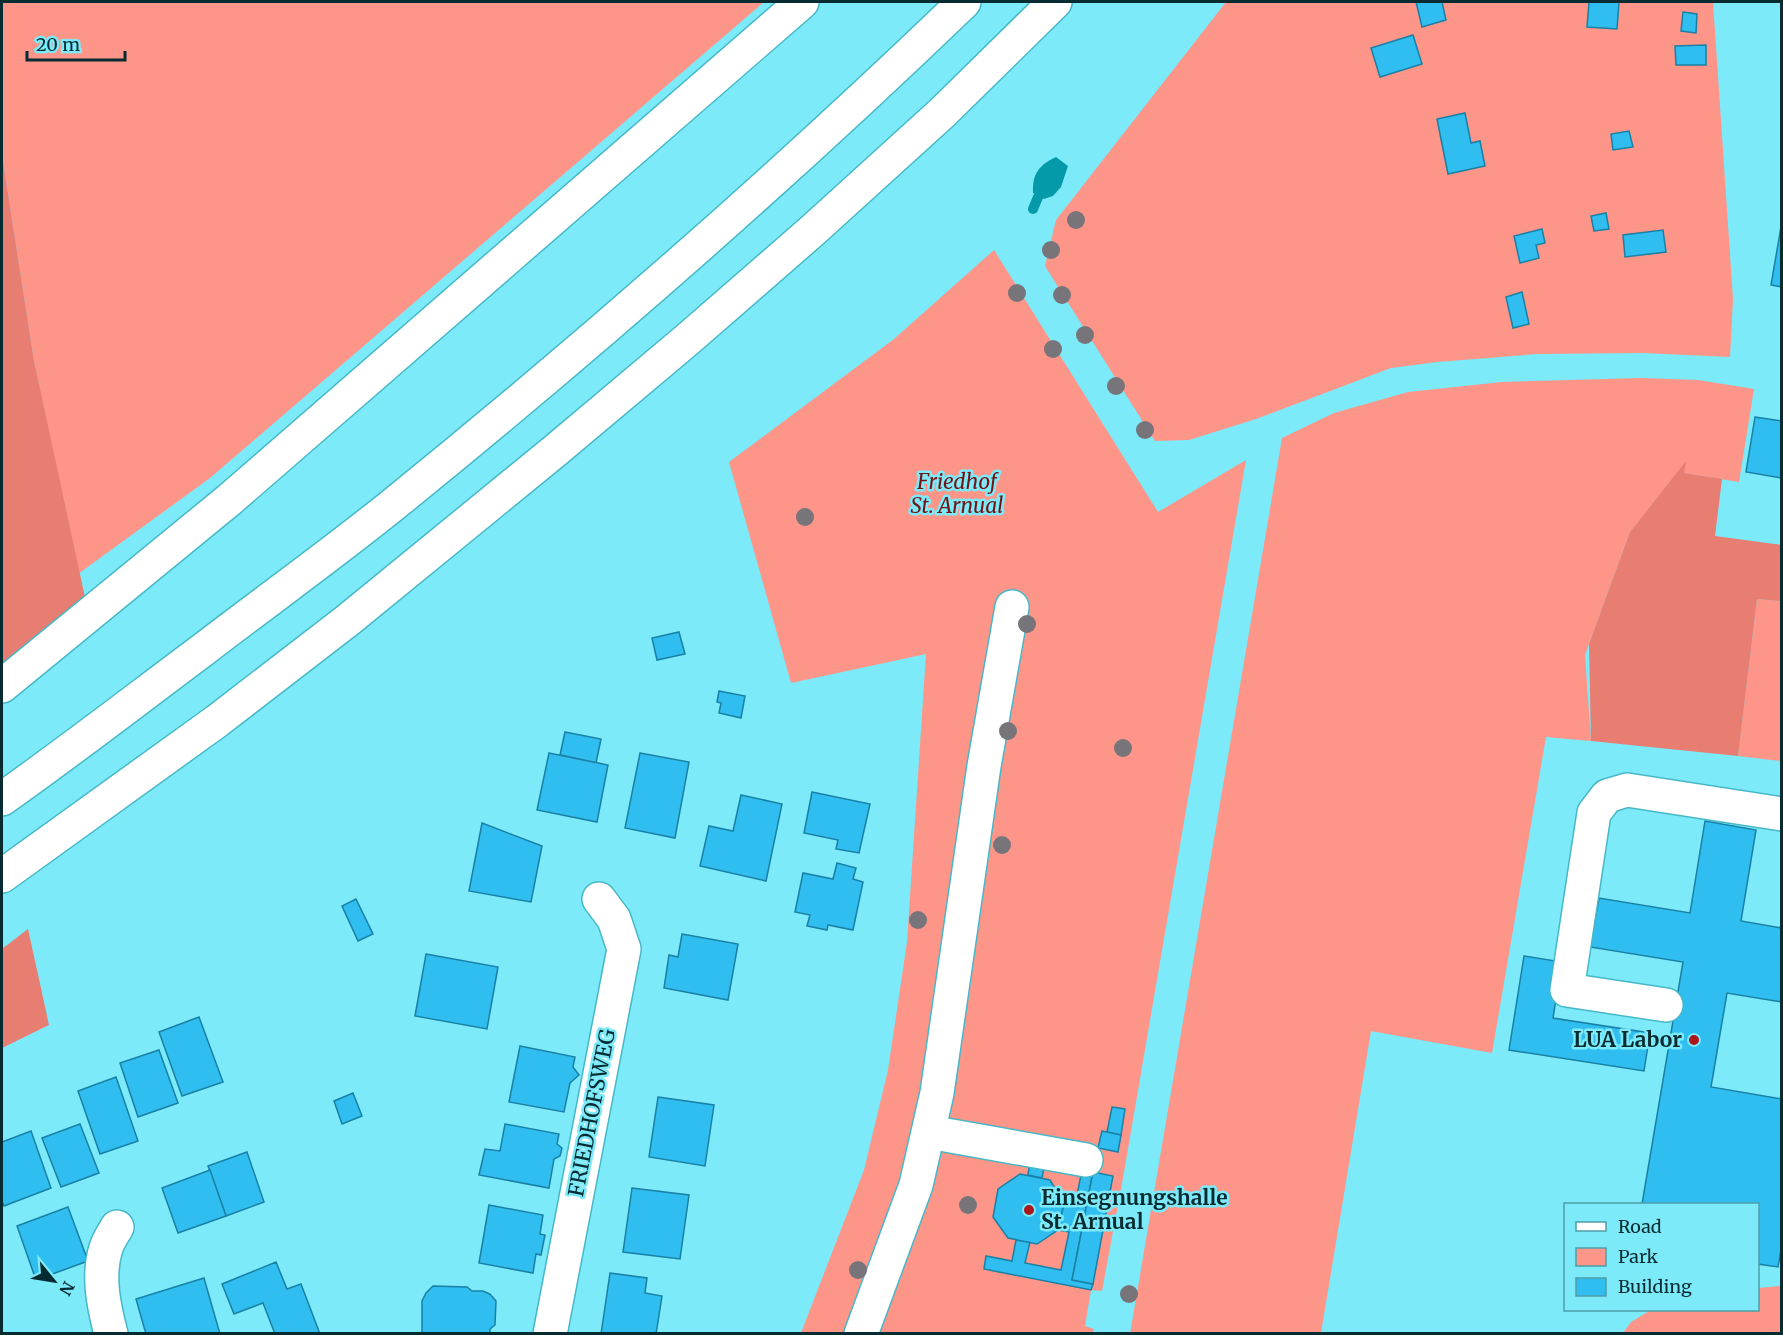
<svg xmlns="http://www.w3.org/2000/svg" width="1783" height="1335" font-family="Merriweather,serif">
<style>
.green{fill:#fe9589}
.forest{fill:#e87d72}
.water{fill:#059aa9}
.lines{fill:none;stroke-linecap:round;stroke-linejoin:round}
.stream{stroke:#059aa9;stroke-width:10}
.building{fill:#30bdef;stroke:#1981a5;stroke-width:1.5}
.minor-casing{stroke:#47b8c7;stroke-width:36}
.highway-casing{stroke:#47b8c7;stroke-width:36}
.minor{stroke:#fff;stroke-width:33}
.highway{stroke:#fff;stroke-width:33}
.tree{fill:#77747a}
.poi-dot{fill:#aa1619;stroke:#7ceaf9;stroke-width:2}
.labels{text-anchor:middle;stroke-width:5;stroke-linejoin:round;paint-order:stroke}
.park-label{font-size:21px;font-style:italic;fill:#731312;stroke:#7ceaf9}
.poi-label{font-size:21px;font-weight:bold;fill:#062b30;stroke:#7ceaf9;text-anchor:end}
.street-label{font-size:21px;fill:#062b30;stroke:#7ceaf9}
</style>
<rect width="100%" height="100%" fill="#7ceaf9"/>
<g class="green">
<polygon points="2,2 764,2 210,478 78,574 34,361 2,155"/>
<polygon points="1226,2 1713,2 1733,299 1730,357 1643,353 1537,354 1437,362 1391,368 1256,419 1189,440 1155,441 1045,266 1056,220"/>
<polygon points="994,250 1158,512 1246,460 1123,1178 1102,1291 1091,1290 1085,1326 1094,1329 1092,1333 801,1333 864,1170 888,1070 907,942 926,654 791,683 729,462 894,339"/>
<polygon points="1641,378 1698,380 1754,389 1739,482 1683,473 1685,463 1630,532 1585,655 1591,741 1546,737 1492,1053 1371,1031 1321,1333 1130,1334 1282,438 1334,413 1408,392 1502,382"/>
<polygon points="1757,599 1781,601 1781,761 1738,756"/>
<polygon points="1781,1286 1781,1333 1623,1333 1631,1322 1651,1310 1758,1310 1758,1288"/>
</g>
<g class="forest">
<polygon points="2,155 34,361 86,602 2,667"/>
<polygon points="1686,461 1684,473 1722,479 1715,536 1781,545 1781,601 1757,599 1738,756 1591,741 1589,644 1630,532"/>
<polygon points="28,929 49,1025 2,1048 2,949"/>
</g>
<path class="water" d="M1056,157L1068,166L1061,187L1053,196L1044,199L1033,193C1032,174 1039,165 1056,157Z"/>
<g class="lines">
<polyline class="stream" points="1033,209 1038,197"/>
</g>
<g class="building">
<polygon points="1416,2 1442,2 1446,20 1422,27"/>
<polygon points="1589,2 1619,2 1617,29 1587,27"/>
<polygon points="1683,12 1697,14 1696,33 1681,31"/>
<polygon points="1413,35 1422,64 1380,77 1371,48"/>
<polygon points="1706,45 1706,65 1676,65 1675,46"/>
<polygon points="1465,113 1471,143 1480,141 1485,166 1448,174 1437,119"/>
<polygon points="1629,131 1633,147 1613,150 1611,134"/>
<polygon points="1606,213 1609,229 1594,231 1591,216"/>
<polygon points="1782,221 1782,287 1771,285"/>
<polygon points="1542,229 1545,243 1536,245 1539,258 1520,263 1514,236"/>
<polygon points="1663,230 1666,252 1625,257 1623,235"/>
<polygon points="1522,292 1529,324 1513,328 1506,297"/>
<polygon points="1755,417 1782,421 1782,478 1746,472"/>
<polygon points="679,632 685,654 657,660 652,638"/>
<polygon points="719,691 745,696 741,718 719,713 721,703 717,702"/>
<polygon points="565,732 601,739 596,763 560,755"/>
<polygon points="549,753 608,765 597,822 537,810"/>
<polygon points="640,753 689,762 675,838 625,828"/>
<polygon points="812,792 870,804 859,853 836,849 838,840 804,833"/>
<polygon points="741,795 782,804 766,881 700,866 709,826 733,831"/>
<polygon points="1705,821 1756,830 1741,921 1782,928 1782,1002 1727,993 1711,1087 1782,1099 1782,1245 1778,1267 1758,1264 1758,1204 1642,1204 1683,962 1590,947 1599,898 1690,913"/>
<polygon points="482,823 542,846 531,902 469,891"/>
<polygon points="837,863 856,868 853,879 863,882 853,930 828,925 827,930 807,926 810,915 795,912 803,873 833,879"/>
<polygon points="356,899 373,934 358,941 342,906"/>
<polygon points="682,934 738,944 728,1000 664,988 669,955 678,957"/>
<polygon points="426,954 498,967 487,1029 415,1016"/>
<polygon points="1524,956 1562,962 1553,1018 1650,1033 1644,1071 1509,1050"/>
<polygon points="199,1017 223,1082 182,1096 159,1032"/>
<polygon points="520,1046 575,1057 573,1067 579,1075 570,1083 564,1112 509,1102"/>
<polygon points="159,1050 178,1103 138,1117 120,1063"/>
<polygon points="116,1077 138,1141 100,1154 78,1091"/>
<polygon points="353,1093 362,1116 342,1124 334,1101"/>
<polygon points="658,1097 714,1105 705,1166 649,1157"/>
<polygon points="1112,1107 1125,1109 1121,1135 1107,1132"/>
<polygon points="80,1124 99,1173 61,1187 42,1138"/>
<polygon points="505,1124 559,1134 557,1144 562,1148 560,1156 554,1159 549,1188 479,1175 485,1149 500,1151"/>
<polygon points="31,1131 51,1188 4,1206 2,1201 2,1142"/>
<polygon points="1102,1131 1121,1135 1118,1152 1098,1148"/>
<polygon points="247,1152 264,1202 226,1216 208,1166"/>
<polygon points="1030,1161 1045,1163 1042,1178 1028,1175"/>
<polygon points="210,1170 226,1216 178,1233 162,1188"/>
<polygon points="1082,1170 1093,1172 1072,1280 1093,1284 1091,1290 984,1269 986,1256 1012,1261 1016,1240 1030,1242 1025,1263 1061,1270 1069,1232 1058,1230 1064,1203 1075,1205"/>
<polygon points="1093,1172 1113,1176 1093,1284 1072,1280"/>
<polygon points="1020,1174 1050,1180 1064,1203 1058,1230 1037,1244 1008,1238 993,1217 998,1189"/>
<polygon points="632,1188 689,1195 680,1259 623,1252"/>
<polygon points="489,1205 543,1215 540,1234 545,1235 541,1255 536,1254 533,1273 479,1263"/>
<polygon points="68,1207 88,1261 36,1280 17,1226"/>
<polygon points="276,1262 287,1289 301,1284 320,1334 275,1334 263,1303 234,1314 222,1284"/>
<polygon points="610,1273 647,1278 645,1293 662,1296 656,1334 601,1334"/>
<polygon points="204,1278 220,1334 146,1334 136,1299"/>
<polygon points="433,1286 467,1287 472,1291 483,1291 490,1294 496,1301 495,1325 490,1329 490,1334 422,1334 422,1301 426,1293"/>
</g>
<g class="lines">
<defs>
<g id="minor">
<polyline points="2,686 229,500 802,2"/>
<polyline points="1666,1005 1567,990 1594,813 1607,796 1627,790 1782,814"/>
<polyline points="929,1132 1086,1160"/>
<path d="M111,1334C104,1307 97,1276 106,1248C108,1241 113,1234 117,1227"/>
<polyline points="550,1334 624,949 614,919 599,899"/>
<polyline points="861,1334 916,1185 937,1093 984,766 1012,607"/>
</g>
<g id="highway">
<path d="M2,799C70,751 137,699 204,649C265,602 328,557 389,508C588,347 780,179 964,2"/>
<polyline points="2,876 217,721 348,620 556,450 688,339 812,231 942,113 1055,2"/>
</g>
</defs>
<use href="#minor" class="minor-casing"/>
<use href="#highway" class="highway-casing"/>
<use href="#minor" class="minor"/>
<use href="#highway" class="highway"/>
</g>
<g class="tree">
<circle cx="1076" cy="220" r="9"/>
<circle cx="1051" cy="250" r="9"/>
<circle cx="1017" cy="293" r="9"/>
<circle cx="1062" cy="295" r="9"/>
<circle cx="1085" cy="335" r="9"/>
<circle cx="1053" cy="349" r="9"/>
<circle cx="1116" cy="386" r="9"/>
<circle cx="1145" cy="430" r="9"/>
<circle cx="805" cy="517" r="9"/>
<circle cx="1027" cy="624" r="9"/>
<circle cx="1008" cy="731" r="9"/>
<circle cx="1123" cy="748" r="9"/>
<circle cx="1002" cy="845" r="9"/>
<circle cx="918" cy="920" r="9"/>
<circle cx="968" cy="1205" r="9"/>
<circle cx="858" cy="1270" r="9"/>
<circle cx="1129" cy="1294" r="9"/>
</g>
<g class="poi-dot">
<circle cx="1694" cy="1040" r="6"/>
<circle cx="1029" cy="1210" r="6"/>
</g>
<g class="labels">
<g class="park-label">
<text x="957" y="489">Friedhof<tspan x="957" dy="24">St. Arnual</tspan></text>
</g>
<g class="poi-label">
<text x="1682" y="1047">LUA Labor</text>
<text x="1041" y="1205" text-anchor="start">Einsegnungshalle<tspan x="1041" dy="24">St. Arnual</tspan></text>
</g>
<g class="street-label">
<text transform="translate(592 1113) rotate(-79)" y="7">FRIEDHOFSWEG</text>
</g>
</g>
<rect width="1783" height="1335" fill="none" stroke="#062b30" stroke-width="6"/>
<rect x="1564" y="1203" width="195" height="108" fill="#7ceaf9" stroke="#4d9ea9" stroke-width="1.5"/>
<rect x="1576" y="1222" width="30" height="9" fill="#ffffff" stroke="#4d9ea9" stroke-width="1.5"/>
<text x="1618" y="1233" font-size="18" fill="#062b30">Road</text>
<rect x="1576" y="1248" width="30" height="18" fill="#fe9589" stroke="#4d9ea9" stroke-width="1.5"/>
<text x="1618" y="1263" font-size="18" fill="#062b30">Park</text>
<rect x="1576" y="1278" width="30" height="18" fill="#30bdef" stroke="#4d9ea9" stroke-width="1.5"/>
<text x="1618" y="1293" font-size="18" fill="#062b30">Building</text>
<g transform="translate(54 1281) rotate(120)" stroke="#7ceaf9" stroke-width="4.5" paint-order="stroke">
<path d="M0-4.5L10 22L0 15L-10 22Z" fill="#062b30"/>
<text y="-9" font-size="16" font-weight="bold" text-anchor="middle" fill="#062b30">N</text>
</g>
<path d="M27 51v9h98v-9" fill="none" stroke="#062b30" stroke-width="3"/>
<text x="36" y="51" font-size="18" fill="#062b30" stroke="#7ceaf9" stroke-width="4.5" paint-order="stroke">20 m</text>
</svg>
